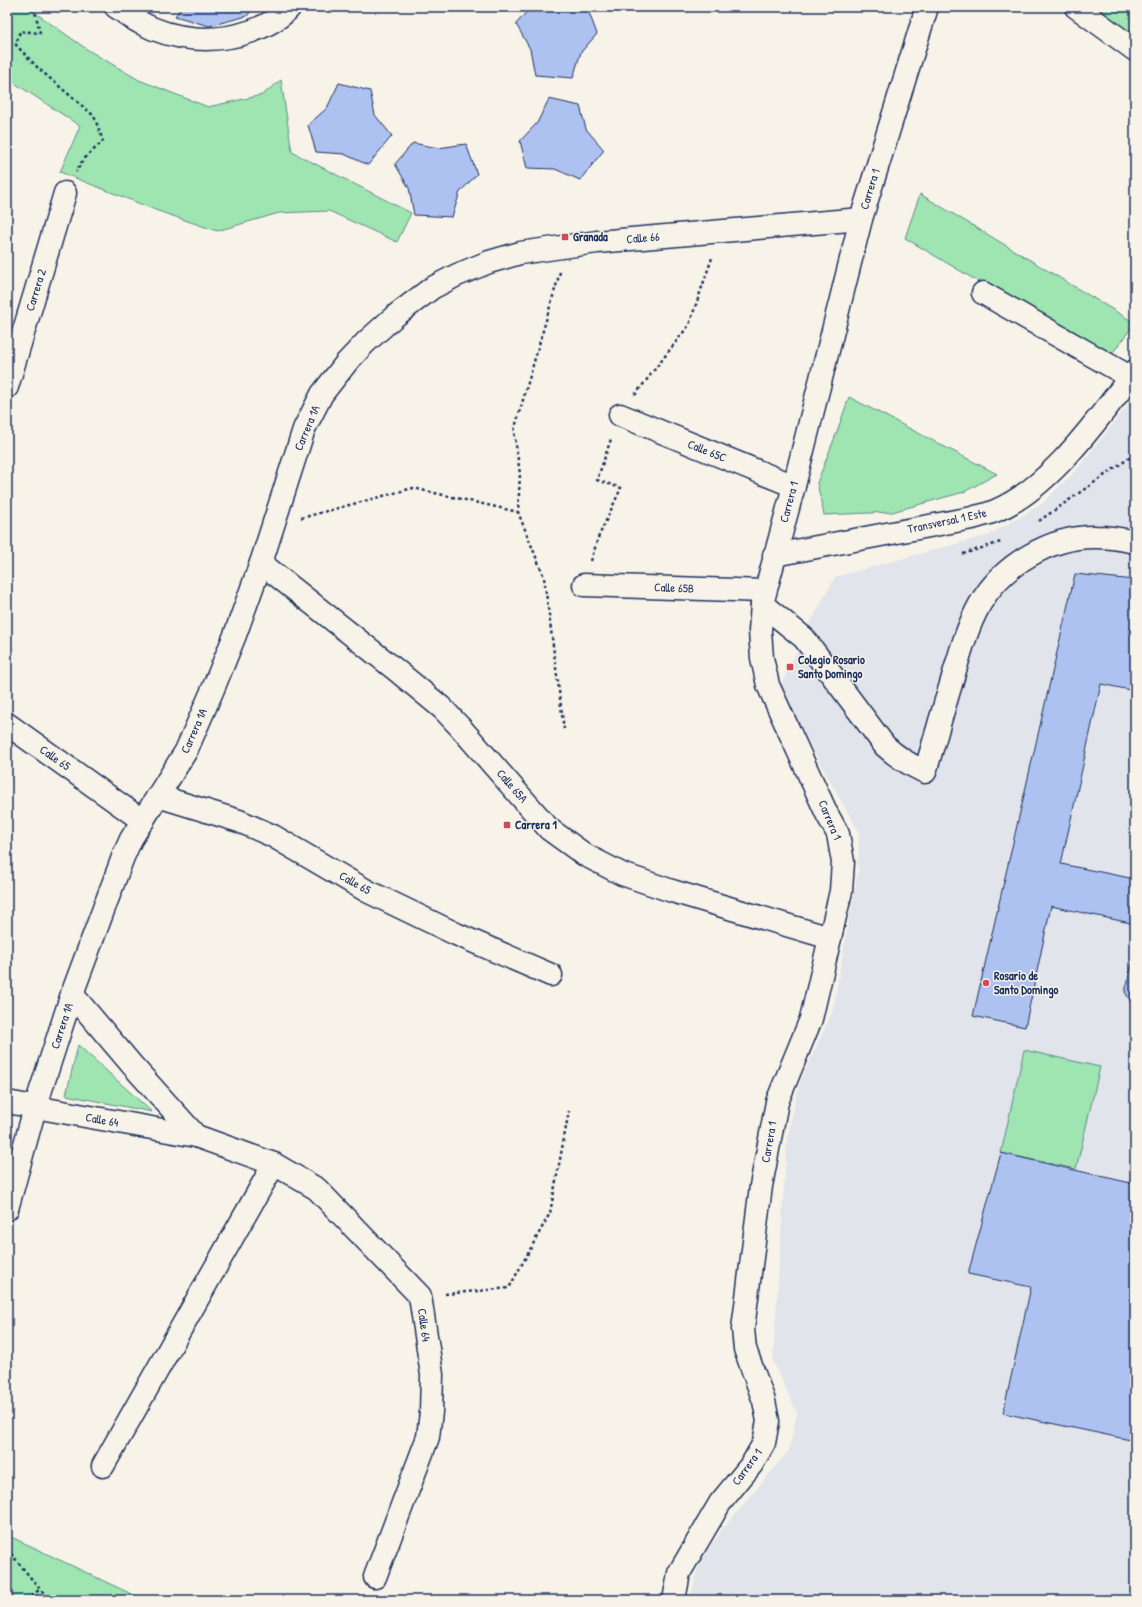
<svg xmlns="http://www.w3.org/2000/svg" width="1142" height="1607" font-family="'Patrick Hand',sans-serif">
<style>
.built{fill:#e1e4ea}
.green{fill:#9ee5b2;stroke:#5c8a88}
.building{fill:#adc2f0;stroke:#1b2f5e}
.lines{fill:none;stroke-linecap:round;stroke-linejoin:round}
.minor-casing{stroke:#1b2f5e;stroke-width:25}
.path{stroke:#1b2f5e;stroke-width:2.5;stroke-dasharray:3 3;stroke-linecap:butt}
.minor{stroke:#f7f3e8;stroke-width:22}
.poi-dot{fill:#d1495b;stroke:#f7f3e8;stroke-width:1.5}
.labels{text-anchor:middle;stroke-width:3;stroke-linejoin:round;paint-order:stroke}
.street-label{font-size:12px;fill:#1b2f5e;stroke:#f7f3e8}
.poi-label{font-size:12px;font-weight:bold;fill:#1b2f5e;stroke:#f7f3e8;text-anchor:start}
</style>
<rect width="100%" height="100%" fill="#f7f3e8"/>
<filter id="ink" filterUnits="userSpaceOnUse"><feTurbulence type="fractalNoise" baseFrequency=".025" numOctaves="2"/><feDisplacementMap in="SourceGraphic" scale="8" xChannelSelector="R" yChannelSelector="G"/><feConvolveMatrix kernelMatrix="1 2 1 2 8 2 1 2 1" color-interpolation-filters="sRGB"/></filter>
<g filter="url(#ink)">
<polygon class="built" points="1135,396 1135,1600 690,1600 699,1563 722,1530 789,1450 797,1413 773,1361 787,1140 799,1084 832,1013 858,871 859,832 818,760 780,687 809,625 835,577 989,535 1042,504 1077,469"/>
<g class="green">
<polygon points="7,7 27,7 88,50 139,80 208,107 262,95 281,80 292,152 411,213 397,242 329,211 279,213 217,231 158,211 60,172 80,126 7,78"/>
<polygon points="1093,7 1135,7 1135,36"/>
<polygon points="920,194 1135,323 1108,359 905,238"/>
<polygon points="849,397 997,474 964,492 892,512 824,515 817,483 838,429"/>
<polygon points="78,1045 152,1112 66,1095"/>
<polygon points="1024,1050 1100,1067 1076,1169 1001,1153"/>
<polygon points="7,1535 144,1600 7,1600"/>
</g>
<g class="building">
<polygon points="182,7 254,7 247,16 209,26 175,16"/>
<polygon points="531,7 559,8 587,7 597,34 581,52 573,78 535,75 530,49 516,24"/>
<polygon points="339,83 370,91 375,115 392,136 368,165 344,154 316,152 308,125 327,108"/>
<polygon points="549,99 580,106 586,129 604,150 580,180 555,169 527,168 520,141 537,123"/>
<polygon points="413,143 438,148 466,144 477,174 460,192 452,217 414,215 409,188 395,164"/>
<polygon points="1075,574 1135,580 1135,691 1101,684 1061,864 1135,879 1135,924 1051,906 1025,1027 973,1016"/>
<polygon points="1135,953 1135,1009 1125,992"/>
<polygon points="1001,1153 1135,1184 1135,1441 1003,1413 1031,1287 968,1274"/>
</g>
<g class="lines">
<defs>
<g id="minor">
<path d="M116,7C124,12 131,18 139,22C174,41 215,44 252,31C265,26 281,18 290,7"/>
<polyline points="1076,7 1135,50"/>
<polyline points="983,293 1130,377"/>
<polyline points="7,387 65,193"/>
<polyline points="620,415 794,486"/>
<path d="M774,555L972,518C979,516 988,514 995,511C1051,488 1098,418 1135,371"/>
<polyline points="261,563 396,670 442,708 460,727 549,829 585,855 622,874 672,891 830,938"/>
<polyline points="584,585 764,591"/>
<path d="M762,604L804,638L885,746C897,757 910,765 925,772C934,743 942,713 951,684C959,657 966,629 980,604C1002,565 1051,536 1096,537C1109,537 1122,539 1135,542"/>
<polyline points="7,724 143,821"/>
<polyline points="158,796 239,821 273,836 367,891 456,934 551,975"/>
<polyline points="72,994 132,1065 196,1136"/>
<polyline points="7,1102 196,1136 274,1164 317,1189 420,1296 432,1375 431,1412 428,1437 375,1577"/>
<polyline points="7,1209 35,1108 72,994 123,857 131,839 186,751 213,689 235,635 261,563 304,429 322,394 347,362 366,342 395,316 432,288 457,275 489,262 520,253 597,242 861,219"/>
<polyline points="103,1466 274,1164"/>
<polyline points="674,1600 679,1573 720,1503 752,1464 764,1443 768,1421 764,1401 745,1349 743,1329 761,1186 777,1102 811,1019 841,891 843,862 838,834 827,814 768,685 762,658 760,631 762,604 794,486 861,219 927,7"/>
</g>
</defs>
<use href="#minor" class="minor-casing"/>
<g class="path">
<polyline points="34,7 40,33 20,31 16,45 39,69 94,116 103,141 83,160 76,172"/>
<polyline points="560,272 514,431 520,474 518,512 544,577 564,729"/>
<polyline points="635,395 689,325 712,258"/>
<polyline points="301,518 413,488 518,512"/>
<polyline points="1039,521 1135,454"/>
<polyline points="963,554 1001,542"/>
<polyline points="591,561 598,538 621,488 597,480 611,439"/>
<polyline points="445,1294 509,1288 550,1213 569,1111"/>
<polyline points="7,1549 40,1589 50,1600"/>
<polyline points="27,1600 40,1589"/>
</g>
<use href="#minor" class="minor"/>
</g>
</g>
<g class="poi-dot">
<rect x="561" y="233" width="8" height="8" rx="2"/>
<rect x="786" y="663" width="8" height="8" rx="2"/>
<rect x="503" y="821" width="8" height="8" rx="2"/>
<circle cx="986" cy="983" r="4"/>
</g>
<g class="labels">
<g class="street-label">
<text transform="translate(870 189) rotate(-73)" y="4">Carrera 1</text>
<text transform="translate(643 238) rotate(-5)" y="4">Calle 66</text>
<text transform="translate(36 290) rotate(-73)" y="4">Carrera 2</text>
<text transform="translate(307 428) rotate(-67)" y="4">Carrera 1A</text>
<text transform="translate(707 451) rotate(22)" y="4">Calle 65C</text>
<text transform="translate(789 502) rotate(-75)" y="4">Carrera 1</text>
<text transform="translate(947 521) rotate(-12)" y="4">Transversal 1 Este</text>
<text transform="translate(674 588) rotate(2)" y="4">Calle 65B</text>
<text transform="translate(194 731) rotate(-66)" y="4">Carrera 1A</text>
<text transform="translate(55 758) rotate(35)" y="4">Calle 65</text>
<text transform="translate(512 786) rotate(49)" y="4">Calle 65A</text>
<text transform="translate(830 820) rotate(67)" y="4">Carrera 1</text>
<text transform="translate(355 883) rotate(29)" y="4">Calle 65</text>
<text transform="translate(62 1026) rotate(-72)" y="4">Carrera 1A</text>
<text transform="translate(102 1120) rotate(10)" y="4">Calle 64</text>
<text transform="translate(769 1142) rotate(-80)" y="4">Carrera 1</text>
<text transform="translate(424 1325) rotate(82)" y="4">Calle 64</text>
<text transform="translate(747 1467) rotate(-54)" y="4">Carrera 1</text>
</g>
<g class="poi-label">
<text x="573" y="241">Granada</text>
<text x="798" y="664">Colegio Rosario<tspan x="798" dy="14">Santo Domingo</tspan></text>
<text x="515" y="829">Carrera 1</text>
<text x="994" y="980">Rosario de<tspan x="994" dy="14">Santo Domingo</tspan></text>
</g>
</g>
<rect width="1142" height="1607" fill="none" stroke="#f7f3e8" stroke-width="24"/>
<rect x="12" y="12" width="1118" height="1583" fill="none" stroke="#1b2f5e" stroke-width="1.5" filter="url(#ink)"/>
</svg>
